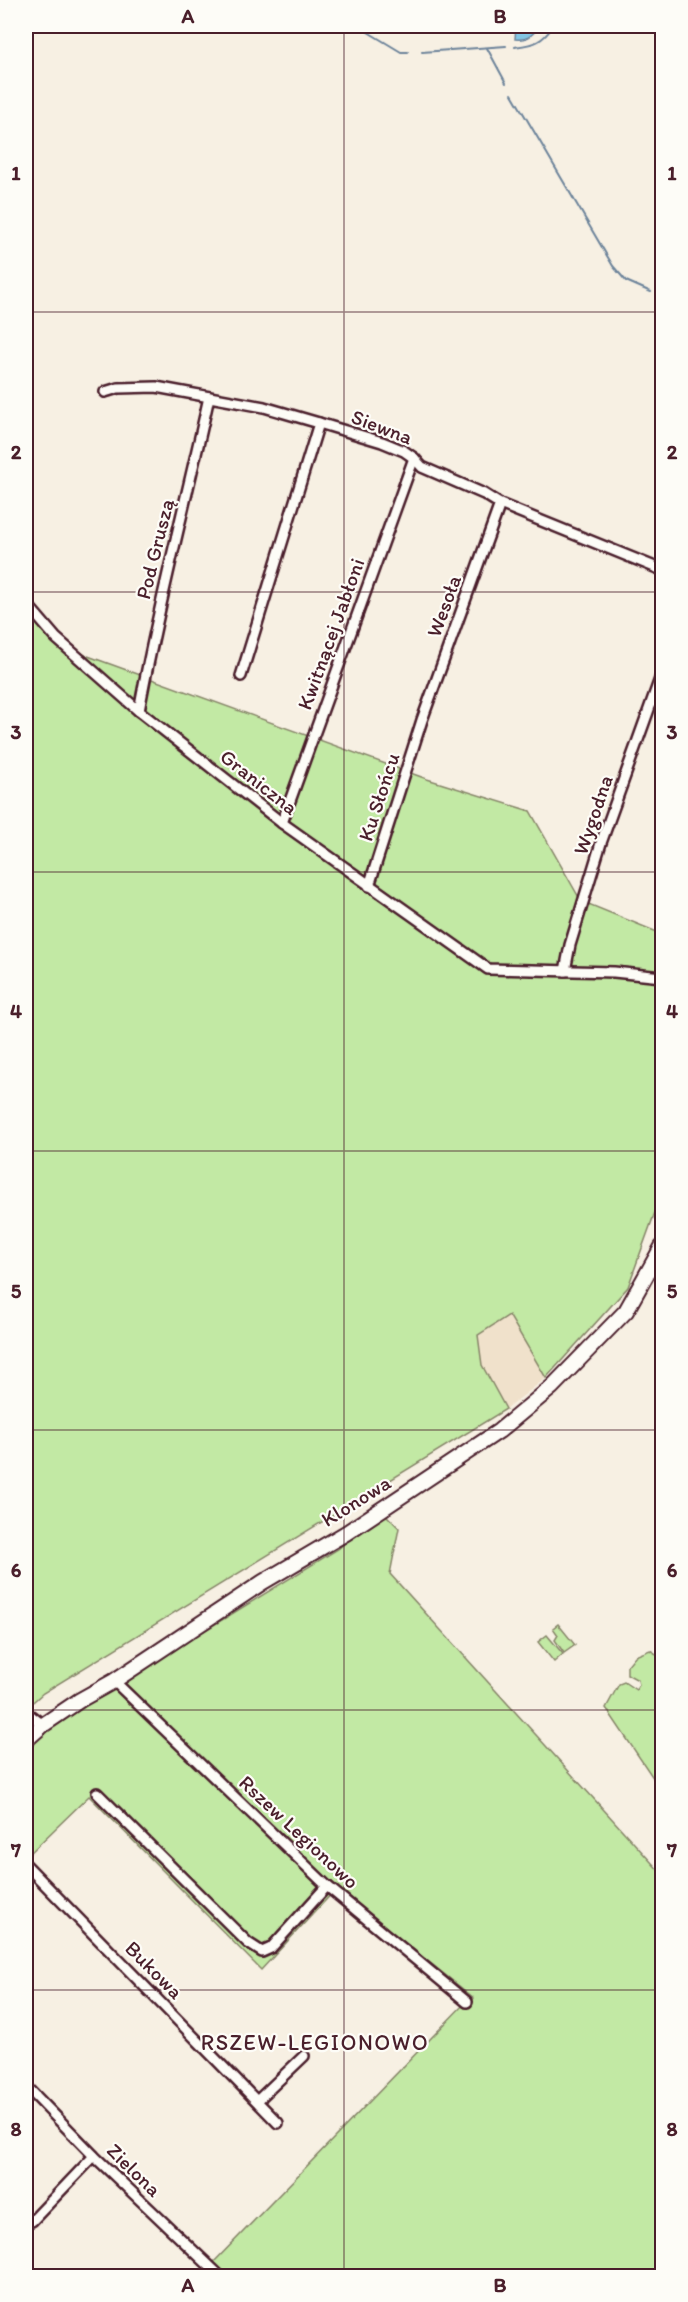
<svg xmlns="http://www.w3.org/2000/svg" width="688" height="2302" font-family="Itim,sans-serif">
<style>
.built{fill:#f0e1cb}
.green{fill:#c2e9a4;stroke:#868468;stroke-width:1.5}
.water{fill:#83c6e4;stroke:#6c839a;stroke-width:1.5}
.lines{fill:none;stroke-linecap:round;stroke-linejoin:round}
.stream{stroke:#6c839a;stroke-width:2}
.street-casing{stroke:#4a1f2b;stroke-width:14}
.secondary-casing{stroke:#4a1f2b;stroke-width:18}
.street{stroke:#fdfcf7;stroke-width:9}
.secondary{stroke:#fdfcf7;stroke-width:14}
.grid{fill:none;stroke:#4a1f2b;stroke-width:1.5;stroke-opacity:0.55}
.labels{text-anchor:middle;stroke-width:4.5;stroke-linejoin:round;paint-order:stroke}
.street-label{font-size:21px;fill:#4a1f2b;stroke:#fdfcf7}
.neighbourhood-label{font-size:22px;letter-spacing:1.5px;fill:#4a1f2b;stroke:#fdfcf7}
.neatline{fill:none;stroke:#4a1f2b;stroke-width:2}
.grid-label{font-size:20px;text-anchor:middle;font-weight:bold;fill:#4a1f2b}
</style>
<rect width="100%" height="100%" fill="#f7f0e3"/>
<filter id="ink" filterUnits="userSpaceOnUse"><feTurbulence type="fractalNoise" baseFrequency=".0167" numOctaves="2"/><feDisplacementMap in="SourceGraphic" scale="12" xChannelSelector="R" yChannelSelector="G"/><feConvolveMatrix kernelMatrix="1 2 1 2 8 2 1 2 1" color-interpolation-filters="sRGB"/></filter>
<g filter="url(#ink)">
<polygon class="built" points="509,1315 546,1378 506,1409 482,1365 478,1336"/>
<g class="green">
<polygon points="26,613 55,644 427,779 530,811 581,901 662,934 662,1193 628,1287 546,1378 509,1315 478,1335 482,1365 506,1409 43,1693 26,1708"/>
<polygon points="383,1512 399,1528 390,1574 662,1874 662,2276 227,2276 213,2263 464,2004 467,2005 474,1998 337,1888 261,1970 89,1796 26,1857 26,1748 57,1721 338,1549"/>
<polygon points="558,1624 575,1645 564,1653 555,1640 558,1635 553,1628"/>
<polygon points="547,1635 563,1654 554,1662 538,1642"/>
<polygon points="650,1650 658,1655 662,1662 662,1791 606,1708 619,1684 624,1682 636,1690 639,1685 638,1680 627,1674 627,1666 635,1656"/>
</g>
<path class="water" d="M516,26H540C532,35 528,41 515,39Z"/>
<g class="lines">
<g class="stream">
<polyline points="358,26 401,52 408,52"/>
<path d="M515,47C534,44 542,43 553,26"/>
<polyline points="487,48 506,83"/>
<polyline points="422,52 506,46"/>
<polyline points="512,94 613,266 626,281 651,292"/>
<polyline points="659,296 662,298"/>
</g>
<defs>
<g id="street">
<polyline points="105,392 118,388 156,387 264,407 319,423 382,442 404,451 414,458 422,467 484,494 500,504 662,570"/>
<polyline points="26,603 56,638 139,711 282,823 488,969 614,972 662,977"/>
<polyline points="241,676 319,423"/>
<path d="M139,711C158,605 186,502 209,397"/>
<polyline points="282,823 414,458"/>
<polyline points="369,886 422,720 500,504"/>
<polyline points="565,971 570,945 601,843 662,673"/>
<polyline points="114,1681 327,1886 467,2002"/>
<polyline points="26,1712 43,1725"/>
<polyline points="97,1793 248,1943 262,1952 271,1948 327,1886"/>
<polyline points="26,1865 278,2123"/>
<polyline points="26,2086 94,2156 220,2276"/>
<polyline points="257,2101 304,2056"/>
<polyline points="32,2221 94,2156"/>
</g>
<polyline id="secondary" points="26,1740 43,1725 80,1700 114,1681 263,1582 346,1533 499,1431 552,1387 626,1311 662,1247"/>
</defs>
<use href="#street" class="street-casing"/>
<use href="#secondary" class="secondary-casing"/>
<use href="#street" class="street"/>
<use href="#secondary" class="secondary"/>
</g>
</g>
<path class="grid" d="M344,26V2276M26,312H662M26,592H662M26,872H662M26,1151H662M26,1430H662M26,1710H662M26,1990H662"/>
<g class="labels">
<g class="street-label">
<text transform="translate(382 427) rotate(21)" y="7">Siewna</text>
<text transform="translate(155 549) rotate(-76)" y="7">Pod Gruszą</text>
<text transform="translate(444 606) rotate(-70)" y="7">Wesoła</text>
<text transform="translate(331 634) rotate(-70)" y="7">Kwitnącej Jabłoni</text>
<text transform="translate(259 782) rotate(38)" y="7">Graniczna</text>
<text transform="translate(379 797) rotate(-72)" y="7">Ku Słońcu</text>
<text transform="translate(593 815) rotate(-71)" y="7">Wygodna</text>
<text transform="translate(356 1501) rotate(-32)" y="7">Klonowa</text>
<text transform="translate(299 1832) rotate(43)" y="7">Rszew Legionowo</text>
<text transform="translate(154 1970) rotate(45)" y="7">Bukowa</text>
<text transform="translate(134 2170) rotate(44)" y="7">Zielona</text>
</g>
<g class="neighbourhood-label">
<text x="315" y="2050">RSZEW-LEGIONOWO</text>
</g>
</g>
<rect width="688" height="2302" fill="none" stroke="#fdfcf7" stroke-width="66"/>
<rect x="33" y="33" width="622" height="2236" class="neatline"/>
<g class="grid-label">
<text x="188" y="23">A</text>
<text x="500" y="23">B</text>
<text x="16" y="180">1</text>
<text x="672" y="180">1</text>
<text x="16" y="459">2</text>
<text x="672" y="459">2</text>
<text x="16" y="739">3</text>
<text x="672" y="739">3</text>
<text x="16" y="1018">4</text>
<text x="672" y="1018">4</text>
<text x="16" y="1298">5</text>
<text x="672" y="1298">5</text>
<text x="16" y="1577">6</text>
<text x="672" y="1577">6</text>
<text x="16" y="1857">7</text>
<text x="672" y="1857">7</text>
<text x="16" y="2136">8</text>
<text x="672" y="2136">8</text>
<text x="188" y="2292">A</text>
<text x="500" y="2292">B</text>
</g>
</svg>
